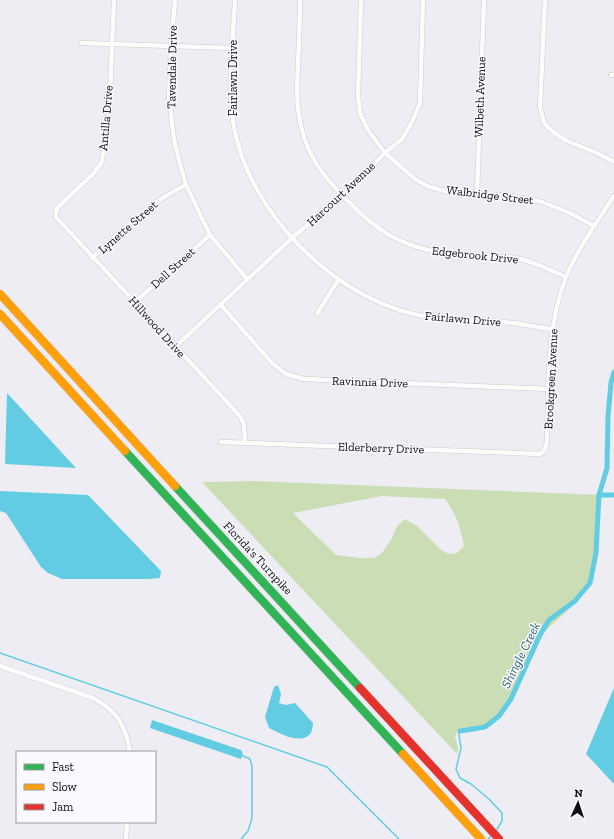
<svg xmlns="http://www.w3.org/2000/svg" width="614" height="839" font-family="'Zilla Slab',serif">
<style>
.green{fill:#cbddb4;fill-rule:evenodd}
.water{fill:#62cde2}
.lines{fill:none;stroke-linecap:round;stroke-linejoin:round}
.stream{stroke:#62cde2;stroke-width:1.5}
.canal{stroke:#62cde2;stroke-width:5}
.street-casing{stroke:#cccbd0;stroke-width:5.5}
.fast-casing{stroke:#cccbd0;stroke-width:9}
.slow-casing{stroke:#cccbd0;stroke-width:9}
.jam-casing{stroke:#cccbd0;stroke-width:9}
.street{stroke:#fcfcfd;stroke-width:4.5}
.fast{stroke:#30b455;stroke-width:8}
.slow{stroke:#ff9f0a;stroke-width:8}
.jam{stroke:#e5322d;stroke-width:8}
.labels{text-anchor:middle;stroke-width:3;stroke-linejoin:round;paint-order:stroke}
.street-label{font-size:12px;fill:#0d0d10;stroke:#f9f9ff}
.water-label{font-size:13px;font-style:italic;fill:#28616d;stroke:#f9f9ff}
</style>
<rect width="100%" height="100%" fill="#ededf3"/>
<path class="green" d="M255,481L600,495C598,531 601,573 576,602C563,616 546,628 534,643C528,653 527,664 523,675C518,689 502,711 491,721C487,724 483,729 478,729C465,730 463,721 455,736L458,748L457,754L202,482ZM382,496L445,499C456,513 461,529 464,546L457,553L449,554L441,550L417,526L405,519L397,526L392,538L382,553L374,558H359L336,555L293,513Z"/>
<g class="water">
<polygon points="7,393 76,468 5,464"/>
<polygon points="0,491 88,495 161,571 160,578 149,579 62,579 48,573 41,567 6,513 0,511"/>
<path d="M278,685L281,694L279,703L286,705L295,703L313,723C313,726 312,730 311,733C301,746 279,733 269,728L265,717L274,687Z"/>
<polygon points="614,688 614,784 586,754"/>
<polygon points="152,720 241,750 243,754 241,759 150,728"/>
</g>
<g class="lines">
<g class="stream">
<polyline points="0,653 327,767 399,839"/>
<polyline points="460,731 459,735 461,748 456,769 460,778 471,784 489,799 502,813 502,821 496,831"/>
<polyline points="241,839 248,831 252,818 252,766 250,759 243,756"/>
<polyline points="488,839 492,835"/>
</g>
<g class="canal">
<polyline points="599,495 614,495"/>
<polyline points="460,731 485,727 499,716 511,699 540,635 549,620 575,601 590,583 596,553 599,495 607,468 608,416 611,383 614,372"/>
</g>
<defs>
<g id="street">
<polyline points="114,0 109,116 106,142 101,164 92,175 59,206 56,211 56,217 240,416 244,424 245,442"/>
<polyline points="175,0 171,46 169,96 174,140 180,164 186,185 210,235 248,280"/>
<path d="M235,0C233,41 227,86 234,127C249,211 331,295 414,314C424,316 434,319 444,319C463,321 482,320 501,322C518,323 535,327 552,329"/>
<path d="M300,0C300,21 299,42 298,64C297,81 296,98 299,115C301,129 306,145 313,158C326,182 367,223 391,236C407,245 425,250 443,253C466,258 492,255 515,258C533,261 550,270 566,277"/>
<polyline points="361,0 358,95 360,113 368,130 385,153 415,179 427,186 448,192 512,196 542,202 570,213 594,226"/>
<polyline points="545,0 540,107 544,123 553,132 567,141 597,153 614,162"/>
<polyline points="82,43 232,48"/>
<polyline points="611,75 614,75"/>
<polyline points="477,194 484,0"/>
<path d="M92,258C122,231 149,202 186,185"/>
<polyline points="135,302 210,235"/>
<polyline points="221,305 272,363 286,374 304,379 549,389"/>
<polyline points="317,314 338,280"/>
<polyline points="175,347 292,238 342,195 385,153 402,139 412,122 420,103 423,0"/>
<path d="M221,442L540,454C546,450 546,446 547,440C549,386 546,328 566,277C578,248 597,222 614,196"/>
<path d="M0,666L93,698C117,711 126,726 130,752"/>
<polyline points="126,839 127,822"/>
</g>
<g id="fast">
<polyline points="125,451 403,754"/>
<polyline points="175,486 360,688"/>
</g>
<g id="slow">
<polyline points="0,294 175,486"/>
<polyline points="0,314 125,451"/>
<polyline points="403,754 481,839"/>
</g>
<polyline id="jam" points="360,688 499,839"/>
</defs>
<use href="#street" class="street-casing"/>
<use href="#fast" class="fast-casing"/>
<use href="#slow" class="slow-casing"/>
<use href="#jam" class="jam-casing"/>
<use href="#street" class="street"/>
<use href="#fast" class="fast"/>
<use href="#slow" class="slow"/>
<use href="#jam" class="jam"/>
</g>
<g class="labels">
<g class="street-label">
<text transform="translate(172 67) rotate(-89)" y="4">Tavendale Drive</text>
<text transform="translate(233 78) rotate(-90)" y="4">Fairlawn Drive</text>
<text transform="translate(480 97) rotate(-88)" y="4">Wilbeth Avenue</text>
<text transform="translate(106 118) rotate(-85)" y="4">Antilla Drive</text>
<text transform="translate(341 194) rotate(-43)" y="4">Harcourt Avenue</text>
<text transform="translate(490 195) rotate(7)" y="4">Walbridge Street</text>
<text transform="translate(128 227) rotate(-41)" y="4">Lynette Street</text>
<text transform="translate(475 255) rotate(6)" y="4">Edgebrook Drive</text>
<text transform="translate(173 268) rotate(-42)" y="4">Dell Street</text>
<text transform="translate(463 319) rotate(5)" y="4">Fairlawn Drive</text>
<text transform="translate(157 327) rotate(48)" y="4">Hillwood Drive</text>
<text transform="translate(551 379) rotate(-87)" y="4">Brookgreen Avenue</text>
<text transform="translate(370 382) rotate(2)" y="4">Ravinnia Drive</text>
<text transform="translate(381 448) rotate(2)" y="4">Elderberry Drive</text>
<text transform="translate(258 558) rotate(47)" y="4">Florida's Turnpike</text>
</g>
<g class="water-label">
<text transform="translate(520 655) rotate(-64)" y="5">Shingle Creek</text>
</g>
</g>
<rect x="16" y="751" width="140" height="72" fill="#f9f9ff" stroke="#9b9b9f"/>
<rect x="24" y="764" width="20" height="6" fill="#30b455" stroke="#9b9b9f"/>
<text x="52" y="771" font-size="12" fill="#0d0d10">Fast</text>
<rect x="24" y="784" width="20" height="6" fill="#ff9f0a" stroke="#9b9b9f"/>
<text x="52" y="791" font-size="12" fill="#0d0d10">Slow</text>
<rect x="24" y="804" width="20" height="6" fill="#e5322d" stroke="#9b9b9f"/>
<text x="52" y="811" font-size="12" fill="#0d0d10">Jam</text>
<g transform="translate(578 803) rotate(3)" stroke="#f9f9ff" stroke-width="3" paint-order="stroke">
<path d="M0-3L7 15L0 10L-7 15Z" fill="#0d0d10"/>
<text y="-6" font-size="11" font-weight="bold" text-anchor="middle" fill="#0d0d10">N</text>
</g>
</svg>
